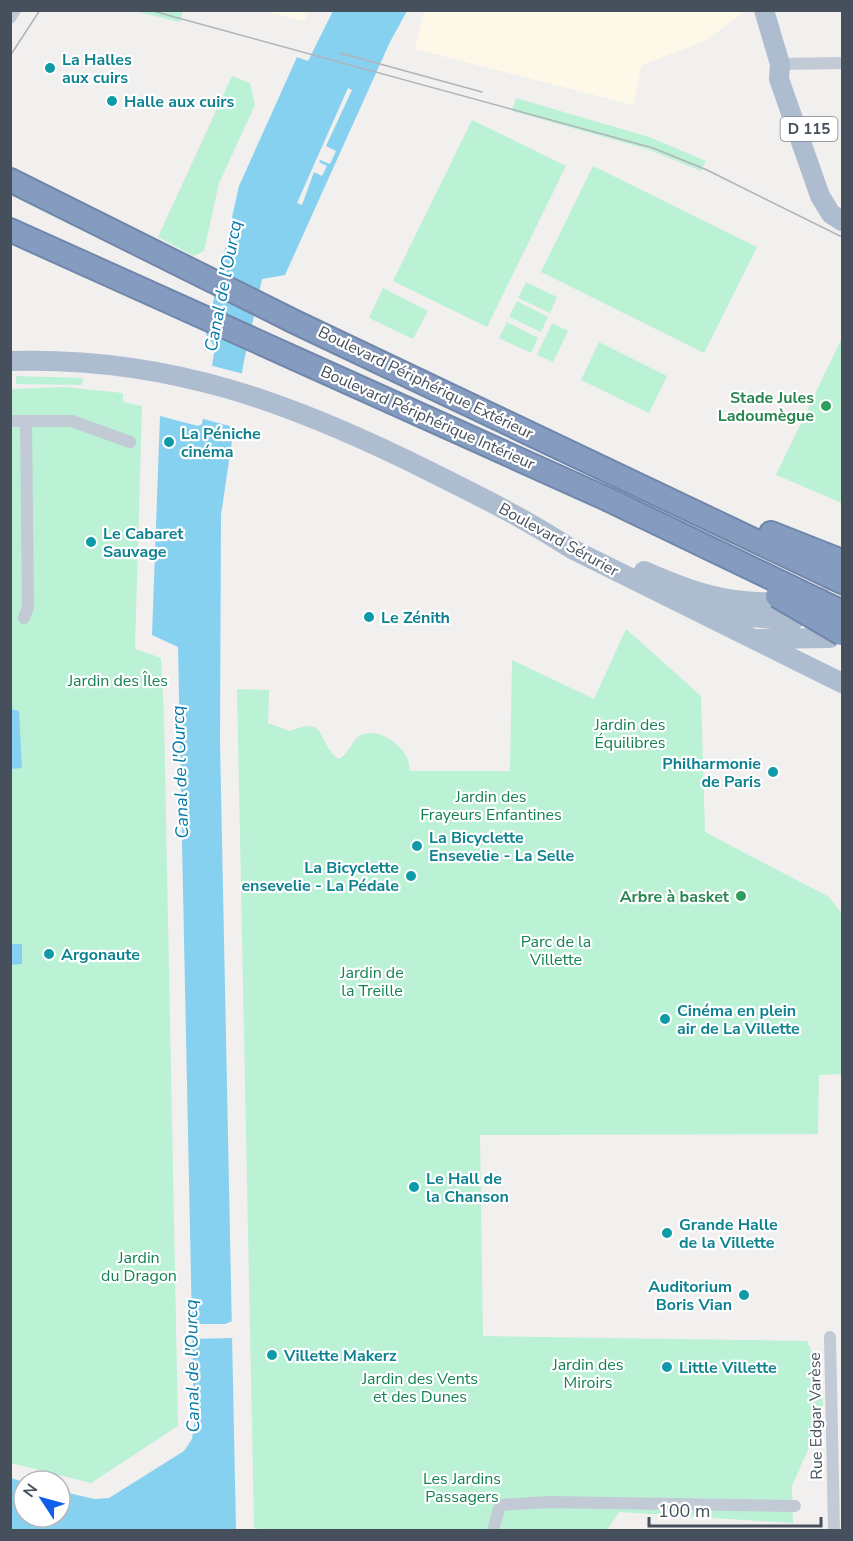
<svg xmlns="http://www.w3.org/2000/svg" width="853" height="1541" font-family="'Nunito Sans',sans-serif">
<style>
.commercial{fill:#fdf8e8}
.green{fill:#bbf1d5}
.water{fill:#87d1f0}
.pier{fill:#f2efef}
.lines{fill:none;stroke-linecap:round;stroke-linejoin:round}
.primary-tunnel{stroke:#d0cfd2;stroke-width:20;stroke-dasharray:20 10;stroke-linecap:butt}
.highway-casing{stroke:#7087ac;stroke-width:26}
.street{stroke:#c2cad5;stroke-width:12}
.primary{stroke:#adbccf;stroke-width:20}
.highway{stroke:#859cc0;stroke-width:22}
.tram{stroke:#b1b3ba;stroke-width:1.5}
.highway-bridge-casing{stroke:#7087ac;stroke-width:26;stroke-linecap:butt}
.highway-bridge{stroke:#859cc0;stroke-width:22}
.culture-dot{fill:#0f9aa8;stroke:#fff;stroke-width:2}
.leisure-dot{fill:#2e9e5b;stroke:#fff;stroke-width:2}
.labels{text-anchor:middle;stroke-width:4.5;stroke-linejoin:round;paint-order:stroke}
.shield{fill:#fff;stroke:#7e848e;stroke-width:1.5}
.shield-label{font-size:15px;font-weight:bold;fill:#46505d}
.culture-label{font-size:16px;font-weight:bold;fill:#0d838f;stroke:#fff;text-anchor:start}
.street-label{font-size:16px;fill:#46505d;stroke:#fff}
.leisure-label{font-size:16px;font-weight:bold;fill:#27864d;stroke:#fff;text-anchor:end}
.park-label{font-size:16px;fill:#138254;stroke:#fff}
.water-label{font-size:18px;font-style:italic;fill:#077aa8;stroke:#fff}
</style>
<rect width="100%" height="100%" fill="#f2efef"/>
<g class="commercial">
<polygon points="424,10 745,10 745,11 707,40 642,65 633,105 415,49"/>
<polygon points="263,11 309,11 304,21"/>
</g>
<g class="green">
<polygon points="134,11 183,10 183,11 180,22"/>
<polygon points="232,76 250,83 255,105 219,183 204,251 194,256 158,237"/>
<polygon points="516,98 649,137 706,161 701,171 647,149 512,111"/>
<polygon points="472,120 566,166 487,327 393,281"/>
<polygon points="593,166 757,247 704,353 541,272"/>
<polygon points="526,282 557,297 550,313 518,298"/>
<polygon points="383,288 428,311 413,339 369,318"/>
<polygon points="517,301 548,317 541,332 509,317"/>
<polygon points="507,322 538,338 531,353 499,338"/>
<polygon points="552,323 568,331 553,362 537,355"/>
<polygon points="842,338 842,503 776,475"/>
<polygon points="599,342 667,376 649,413 581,380"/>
<polygon points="16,376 83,378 82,385 16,384"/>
<polygon points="64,387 123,393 123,402 142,406 135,649 161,658 164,717 178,1426 91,1483 11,1463 10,389"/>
<path d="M626,629L701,696L705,832L829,897L842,914V1074L819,1075L818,1134L480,1135L483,1336L807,1341L817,1363L823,1403L822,1418L792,1486L793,1523L619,1512L607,1530H259L254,1527L237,689L269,690L268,723L289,731L305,726L316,727C325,738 327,752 339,759C348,754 350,745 357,738C372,724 401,742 407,758C409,761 409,767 410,771H510L512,660L594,699Z"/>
</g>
<g class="water">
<polygon points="333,11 407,11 390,42 285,275 262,279 243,366 221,515 220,742 236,1530 11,1530 11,1478 24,1482 24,1517 60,1517 60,1491 94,1499 109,1498 184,1451 192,1439 194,1425 178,647 152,635 160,416 198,426 202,424 215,348 206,334 239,186 297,57 308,61"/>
<polygon points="11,709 19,711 22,768 11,769"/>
<polygon points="11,873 12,944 22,944 22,964 11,965"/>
</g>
<g class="pier">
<polygon points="348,88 352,90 326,146 336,151 330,164 320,160 319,162 327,166 322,176 314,172 302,205 297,203"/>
<polygon points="209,365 244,374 237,428 200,418"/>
<polygon points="189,1319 198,1324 225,1324 235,1320 235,1338 190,1339"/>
</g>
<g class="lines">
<polyline class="primary-tunnel" points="809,598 842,596"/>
<defs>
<g id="highway">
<polyline points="10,180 295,322 842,582"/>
<polyline points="10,230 607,499"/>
<polyline points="771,533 842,561"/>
</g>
</defs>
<use href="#highway" class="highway-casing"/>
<g class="street">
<polyline points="10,18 15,10"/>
<polyline points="780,64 842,63"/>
<polyline points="10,421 72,421 130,442"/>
<polyline points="24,618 28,607 26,422"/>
<polyline points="830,1337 834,1530"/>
<polyline points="493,1530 500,1505 547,1502 795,1506"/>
</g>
<g class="primary">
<polyline points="764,10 780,64 779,79 820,196 831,214 842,221"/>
<path d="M10,361C168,356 293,403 431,472C479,496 526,519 570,548L842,683"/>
<path d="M644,571C685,589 724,604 771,602"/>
<polyline points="706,606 743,616 793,621"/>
<polyline points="758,639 830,638"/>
</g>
<use href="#highway" class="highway"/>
<g class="tram">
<polyline points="149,10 653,148 707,170 842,237"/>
<polyline points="340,53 482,92"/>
<polyline points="10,56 40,10"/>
</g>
<defs>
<g id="highway-bridge">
<polyline points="607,499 842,612"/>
<polyline points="777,596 842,634"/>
</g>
</defs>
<use href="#highway-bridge" class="highway-bridge-casing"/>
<use href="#highway-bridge" class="highway-bridge"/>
</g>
<g class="culture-dot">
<circle cx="50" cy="68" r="6"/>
<circle cx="112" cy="101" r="6"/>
<circle cx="169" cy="442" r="6"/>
<circle cx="91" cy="542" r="6"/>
<circle cx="369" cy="617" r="6"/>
<circle cx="773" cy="772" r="6"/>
<circle cx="417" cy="846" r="6"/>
<circle cx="411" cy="876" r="6"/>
<circle cx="49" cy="954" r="6"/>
<circle cx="665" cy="1019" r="6"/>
<circle cx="414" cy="1187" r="6"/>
<circle cx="667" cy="1233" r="6"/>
<circle cx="744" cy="1295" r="6"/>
<circle cx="272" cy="1355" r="6"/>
<circle cx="667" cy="1367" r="6"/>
</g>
<g class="leisure-dot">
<circle cx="826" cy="406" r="6"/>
<circle cx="741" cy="896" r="6"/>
</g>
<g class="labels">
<rect class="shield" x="780.5" y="117" width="57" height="24" rx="4.5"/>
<g class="shield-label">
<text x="809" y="134">D 115</text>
</g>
<g class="culture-label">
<text x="62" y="65">La Halles<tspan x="62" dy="18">aux cuirs</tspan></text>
<text x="124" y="107">Halle aux cuirs</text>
<text x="181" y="439">La Péniche<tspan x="181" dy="18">cinéma</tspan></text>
<text x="103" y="539">Le Cabaret<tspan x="103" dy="18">Sauvage</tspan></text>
<text x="381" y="623">Le Zénith</text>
<text x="761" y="769" text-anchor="end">Philharmonie<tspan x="761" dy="18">de Paris</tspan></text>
<text x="429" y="843">La Bicyclette<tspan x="429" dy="18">Ensevelie - La Selle</tspan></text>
<text x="399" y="873" text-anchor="end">La Bicyclette<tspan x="399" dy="18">ensevelie - La Pédale</tspan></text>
<text x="61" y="960">Argonaute</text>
<text x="677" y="1016">Cinéma en plein<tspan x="677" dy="18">air de La Villette</tspan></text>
<text x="426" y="1184">Le Hall de<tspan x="426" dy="18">la Chanson</tspan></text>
<text x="679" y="1230">Grande Halle<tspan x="679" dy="18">de la Villette</tspan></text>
<text x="732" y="1292" text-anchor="end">Auditorium<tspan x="732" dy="18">Boris Vian</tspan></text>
<text x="284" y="1361">Villette Makerz</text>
<text x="679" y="1373">Little Villette</text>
</g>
<g class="street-label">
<text transform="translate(426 382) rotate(26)" y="6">Boulevard Périphérique Extérieur</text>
<text transform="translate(428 417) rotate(24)" y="6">Boulevard Périphérique Intérieur</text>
<text transform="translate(559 539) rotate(29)" y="6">Boulevard Sérurier</text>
<text transform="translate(815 1416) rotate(-91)" y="6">Rue Edgar Varèse</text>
</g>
<g class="leisure-label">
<text x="814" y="403">Stade Jules<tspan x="814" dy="18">Ladoumègue</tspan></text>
<text x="729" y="902">Arbre à basket</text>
</g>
<g class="park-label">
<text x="118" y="686">Jardin des Îles</text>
<text x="630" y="730">Jardin des<tspan x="630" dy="18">Équilibres</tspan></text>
<text x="491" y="802">Jardin des<tspan x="491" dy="18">Frayeurs Enfantines</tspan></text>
<text x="556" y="947">Parc de la<tspan x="556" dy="18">Villette</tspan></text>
<text x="372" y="978">Jardin de<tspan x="372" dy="18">la Treille</tspan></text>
<text x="139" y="1263">Jardin<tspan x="139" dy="18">du Dragon</tspan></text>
<text x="588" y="1370">Jardin des<tspan x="588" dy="18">Miroirs</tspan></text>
<text x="420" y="1384">Jardin des Vents<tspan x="420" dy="18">et des Dunes</tspan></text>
<text x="462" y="1484">Les Jardins<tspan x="462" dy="18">Passagers</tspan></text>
</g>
<g class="water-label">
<text transform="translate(223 286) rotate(-79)" y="6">Canal de l'Ourcq</text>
<text transform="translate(180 772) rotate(-92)" y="6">Canal de l'Ourcq</text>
<text transform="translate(192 1366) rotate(-91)" y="6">Canal de l'Ourcq</text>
</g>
</g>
<rect width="853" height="1541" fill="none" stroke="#46505d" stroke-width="24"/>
<g transform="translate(42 1499) rotate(306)"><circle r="28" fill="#ffffff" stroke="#b5b9be" stroke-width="1.5"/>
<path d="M0-4.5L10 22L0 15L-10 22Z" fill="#115ee9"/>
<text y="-9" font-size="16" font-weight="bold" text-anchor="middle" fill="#46505d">N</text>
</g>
<path d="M649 1517v9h172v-9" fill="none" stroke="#46505d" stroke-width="3"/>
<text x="658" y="1517" font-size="18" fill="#46505d" stroke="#ffffff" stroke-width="4.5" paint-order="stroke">100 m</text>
</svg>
